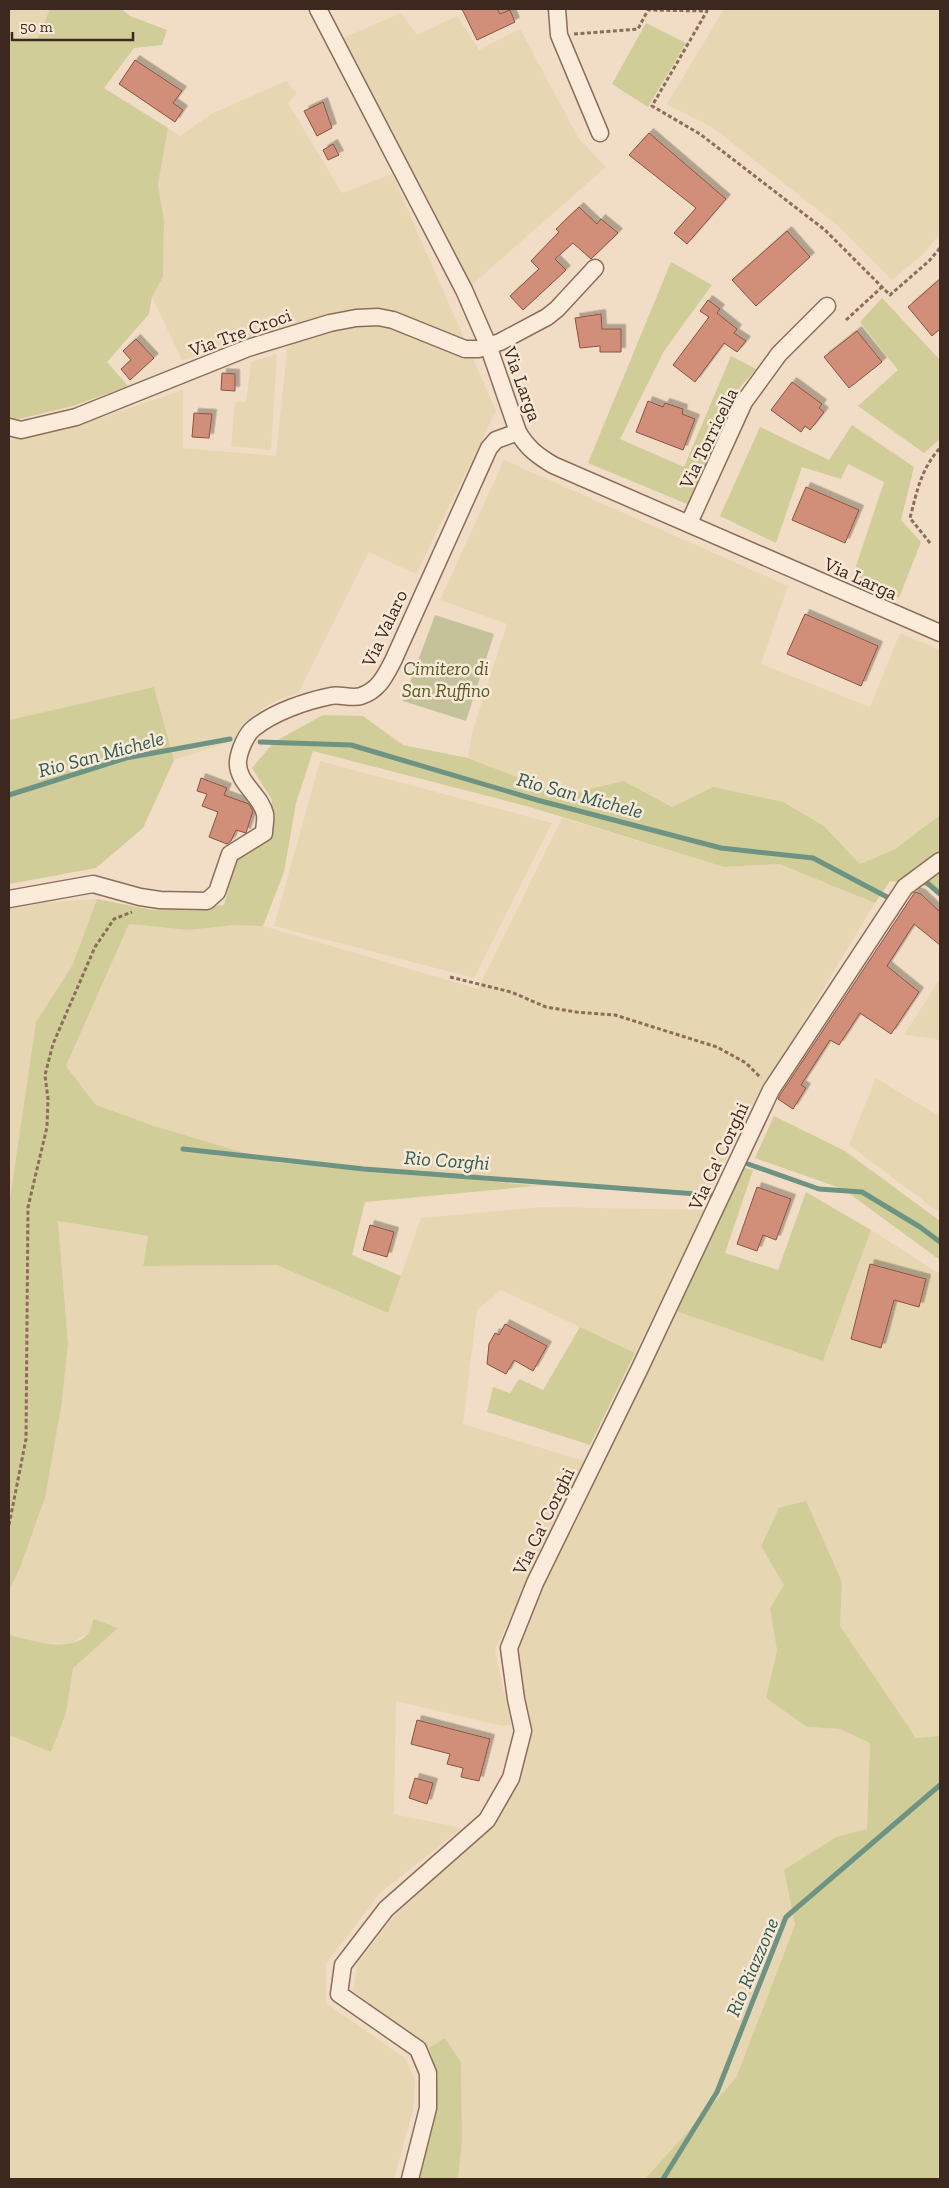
<svg xmlns="http://www.w3.org/2000/svg" width="949" height="2188" font-family="'Zilla Slab',serif">
<style>
.farmland{fill:#e7d6b2}
.green{fill:#d0cd98}
.cemetery{fill:#c4c298}
.lines{fill:none;stroke-linecap:round;stroke-linejoin:round}
.stream{stroke:#6d9383;stroke-width:5}
.building{fill:#d18f79;stroke:#8e513e;filter:url(#shadow)}
.street-casing{stroke:#8d6d5a;stroke-width:19}
.path{stroke:#8d6d5a;stroke-width:3;stroke-dasharray:4 2.5;stroke-linecap:butt}
.street{stroke:#fbebda;stroke-width:16}
.labels{text-anchor:middle;stroke-width:5;stroke-linejoin:round;paint-order:stroke}
.street-label{font-size:19px;fill:#3d281f;stroke:#f8e8d6}
.park-label{font-size:19px;font-style:italic;fill:#555a24;stroke:#f8e8d6}
.water-label{font-size:20px;font-style:italic;fill:#2d5d52;stroke:#f8e8d6}
</style>
<defs>
<filter id="shadow"><feDropShadow dx="4.5" dy="-4.5" stdDeviation="0" flood-color="#0004"/></filter>
</defs>
<rect width="100%" height="100%" fill="#f1ddc5"/>
<g class="farmland">
<polygon points="9,9 50,9 37,40 9,42"/>
<polygon points="724,9 940,9 940,234 923,254 892,280 836,224 713,128 667,104"/>
<polygon points="401,13 417,35 457,16 479,50 520,29 579,139 606,167 466,290 343,38"/>
<polygon points="286,81 297,93 288,103 342,193 392,174 496,411 416,574 369,552 299,692 273,702 252,716 233,741 174,760 154,687 9,720 9,434 21,437 79,425 183,390 183,448 276,456 289,331 182,360 152,297 163,277 164,220 158,184 168,128 180,136 211,114"/>
<polygon points="277,354 271,450 231,446 235,402 246,402 251,362"/>
<polygon points="504,460 788,586 761,664 870,707 900,633 940,650 940,815 895,849 860,864 824,826 713,787 672,807 624,781 563,795 468,758 472,733 507,624 440,600"/>
<polygon points="320,761 552,823 474,978 274,926"/>
<polygon points="562,818 724,867 779,864 875,903 760,1094 708,1192 626,1186 536,1186 405,1172 285,1165 154,1126 96,1105 66,1066 129,924 189,930 234,925 263,926 478,989"/>
<polygon points="97,899 72,966 36,1022 9,1205 9,909 22,904"/>
<polygon points="940,979 940,1044 937,1039 904,1035"/>
<polygon points="876,1078 940,1117 940,1213 849,1145"/>
<polygon points="542,1207 706,1210 635,1353 501,1290 477,1310 463,1424 584,1461 495,1650 511,1725 502,1726 396,1701 394,1814 462,1828 380,1893 326,1964 326,2003 405,2058 415,2080 413,2110 394,2179 9,2179 9,1735 51,1752 66,1713 72,1668 118,1628 88,1633 71,1644 42,1643 9,1635 9,1591 20,1568 43,1505 62,1402 68,1343 58,1221 148,1236 143,1266 277,1265 388,1313 421,1218"/>
<polygon points="871,1230 940,1274 940,1736 916,1738 840,1626 842,1582 761,1546 784,1585 770,1608 777,1651 767,1698 807,1727 840,1729 870,1743 867,1830 836,1837 784,1870 795,1925 736,2078 645,2179 458,2179 462,2141 461,2062 445,2038 429,2048 353,1991 357,1964 394,1916 495,1822 530,1729 518,1646 542,1588 676,1311 823,1361"/>
</g>
<g class="green">
<polygon points="50,9 121,9 130,16 167,30 162,45 134,48 104,88 168,128 158,184 164,220 163,277 152,297 149,314 107,362 128,386 73,406 15,420 9,418 9,42 37,40"/>
<polygon points="646,23 686,43 648,107 612,84"/>
<polygon points="671,262 712,285 664,351 620,439 684,467 731,356 756,369 736,392 692,506 588,463"/>
<polygon points="882,298 940,360 940,439 924,453 858,406 898,370 860,322"/>
<polygon points="852,425 914,467 901,520 921,542 899,598 853,575 884,482 848,464 841,479 802,467 776,543 720,516 760,427 829,460"/>
<polygon points="154,687 174,760 143,828 96,868 9,884 9,720"/>
<polygon points="323,715 363,716 403,745 468,758 563,795 624,781 672,807 713,787 783,802 824,826 860,864 895,849 940,815 940,896 929,887 890,881 875,903 779,864 724,867 530,807 313,751 296,803 284,872 263,926 234,925 189,930 129,924 66,1066 96,1105 154,1126 279,1163 405,1172 536,1186 365,1202 352,1255 401,1276 388,1313 277,1265 143,1266 148,1236 58,1221 68,1343 62,1402 45,1498 20,1568 9,1591 9,1205 36,1022 72,966 97,899 152,910 224,905 236,862 247,851 270,839 272,800 252,768 274,742"/>
<polygon points="774,1116 845,1151 940,1221 940,1260 843,1189 755,1158"/>
<polygon points="742,1167 753,1170 725,1253 778,1270 806,1192 871,1230 823,1361 676,1311"/>
<polygon points="580,1327 635,1353 590,1445 487,1412 493,1387 510,1393 519,1379 543,1390"/>
<polygon points="806,1501 842,1582 840,1626 916,1738 940,1736 940,2179 645,2179 736,2078 795,1925 784,1870 836,1837 867,1829 870,1743 840,1729 807,1727 766,1698 777,1651 770,1608 784,1585 761,1546 779,1508"/>
<path d="M94,1619L118,1628L73,1668L66,1713L51,1752L9,1735V1635C31,1640 69,1654 88,1634C91,1630 92,1623 94,1619Z"/>
<polygon points="445,2038 461,2062 462,2141 458,2179 418,2179 432,2124 438,2075 429,2048"/>
</g>
<polygon class="cemetery" points="435,615 494,634 466,721 403,701"/>
<g class="lines">
<g class="stream">
<polyline points="260,742 351,745 537,800 721,848 813,858 887,897"/>
<polyline points="9,795 126,758 230,739"/>
<polyline points="924,882 925,881 940,894"/>
<polyline points="183,1149 364,1169 710,1195"/>
<polyline points="748,1164 819,1189 862,1192 920,1227 940,1242"/>
<polyline points="663,2179 717,2092 786,1917 940,1785"/>
</g>
</g>
<g class="building">
<polygon points="462,9 497,9 500,14 510,10 515,22 477,40"/>
<polygon points="135,60 182,91 173,103 183,110 175,122 119,84"/>
<polygon points="323,102 332,128 317,136 304,111"/>
<polygon points="649,133 726,199 687,244 674,233 696,208 629,155"/>
<polygon points="333,144 339,155 328,160 323,150"/>
<polygon points="579,207 597,224 601,219 618,233 591,259 573,243 555,259 566,270 523,310 510,296 539,269 531,261 559,232 556,229"/>
<polygon points="787,231 810,257 756,306 732,280"/>
<polygon points="940,279 940,329 932,336 908,307"/>
<polygon points="708,300 720,309 717,313 737,329 734,333 746,341 737,352 724,343 695,382 673,365 709,317 700,311"/>
<polygon points="601,314 602,329 621,329 621,352 600,352 600,346 580,348 575,318"/>
<polygon points="857,331 882,362 849,388 824,357"/>
<polygon points="136,339 154,358 130,380 121,369 131,360 123,351"/>
<polygon points="222,373 235,374 235,391 221,390"/>
<polygon points="792,382 822,404 819,408 824,412 810,430 805,426 801,432 771,410"/>
<polygon points="648,401 663,407 665,403 683,409 682,414 695,419 683,450 636,432"/>
<polygon points="194,413 212,414 209,438 192,437"/>
<polygon points="806,487 859,510 845,543 792,520"/>
<polygon points="805,614 878,646 861,686 787,654"/>
<polygon points="201,778 227,788 224,795 249,804 253,811 246,833 236,830 231,841 227,844 209,837 218,812 202,806 207,794 197,791"/>
<polygon points="915,892 921,894 940,912 940,945 914,924 887,966 919,992 891,1034 860,1013 839,1045 830,1040 801,1085 806,1088 793,1109 778,1099 780,1095"/>
<polygon points="757,1187 791,1199 776,1240 763,1235 757,1251 737,1244"/>
<polygon points="370,1225 394,1232 387,1257 363,1250"/>
<polygon points="870,1264 926,1279 919,1307 894,1300 881,1348 851,1339"/>
<polygon points="505,1324 547,1346 533,1371 514,1360 506,1374 487,1364 489,1344 495,1333 499,1335"/>
<polygon points="417,1720 490,1739 479,1781 461,1777 463,1768 447,1764 450,1754 411,1744"/>
<polygon points="415,1778 433,1783 427,1804 409,1798"/>
</g>
<g class="lines">
<defs>
<g id="street">
<path d="M318,9L464,290L488,345L518,432C527,448 538,456 553,465L940,633"/>
<polyline points="557,9 559,35 600,133"/>
<polyline points="9,427 21,430 76,417 248,348 330,323 356,318 378,317 393,320 465,349 479,349 500,342 547,317 557,309 595,268"/>
<polyline points="689,523 744,402 779,354 827,306"/>
<path d="M9,899L93,884L140,897L160,900L207,901L217,892L230,854L264,833C264,827 266,820 265,814C261,795 236,782 238,761C239,751 246,734 254,728C274,712 306,701 331,696C340,694 352,699 361,696C379,690 385,676 393,661L489,448L496,440L518,432"/>
<polyline points="410,2179 428,2108 428,2073 418,2049 339,1994 343,1965 386,1909 487,1820 511,1778 523,1731 516,1699 509,1648 535,1583 640,1368 771,1090 905,887 940,861"/>
</g>
</defs>
<use href="#street" class="street-casing"/>
<g class="path">
<polyline points="574,34 638,29 648,10 707,11 652,106 700,134 825,230 890,295 929,261 940,248"/>
<polyline points="846,320 882,287"/>
<path d="M930,543L910,518C917,491 921,469 940,448"/>
<polyline points="450,977 511,992 546,1007 576,1012 615,1015 717,1047 746,1063 761,1078"/>
<polyline points="9,1525 26,1439 28,1207 47,1127 48,1099 45,1075 53,1044 95,947 114,919 132,912"/>
</g>
<use href="#street" class="street"/>
</g>
<g class="labels">
<g class="street-label">
<text transform="translate(240 332) rotate(-20)" y="7">Via Tre Croci</text>
<text transform="translate(523 384) rotate(70)" y="7">Via Larga</text>
<text transform="translate(708 438) rotate(-64)" y="7">Via Torricella</text>
<text transform="translate(861 578) rotate(24)" y="7">Via Larga</text>
<text transform="translate(384 628) rotate(-65)" y="7">Via Valaro</text>
<text transform="translate(718 1156) rotate(-65)" y="7">Via Ca' Corghi</text>
<text transform="translate(543 1521) rotate(-64)" y="7">Via Ca' Corghi</text>
</g>
<g class="park-label">
<text x="446" y="675">Cimitero di<tspan x="446" dy="22">San Ruffino</tspan></text>
</g>
<g class="water-label">
<text transform="translate(101 754) rotate(-15)" y="7">Rio San Michele</text>
<text transform="translate(580 795) rotate(15)" y="7">Rio San Michele</text>
<text transform="translate(447 1160) rotate(4)" y="7">Rio Corghi</text>
<text transform="translate(752 1967) rotate(-67)" y="7">Rio Riazzone</text>
</g>
</g>
<rect width="949" height="2188" fill="none" stroke="#3d281f" stroke-width="20"/>
<path d="M12 32v8h121v-8" fill="none" stroke="#3d281f" stroke-width="2.5"/>
<text x="20" y="32" font-size="15" fill="#3d281f" stroke="#f8e8d6" stroke-width="4" paint-order="stroke">50 m</text>
</svg>
